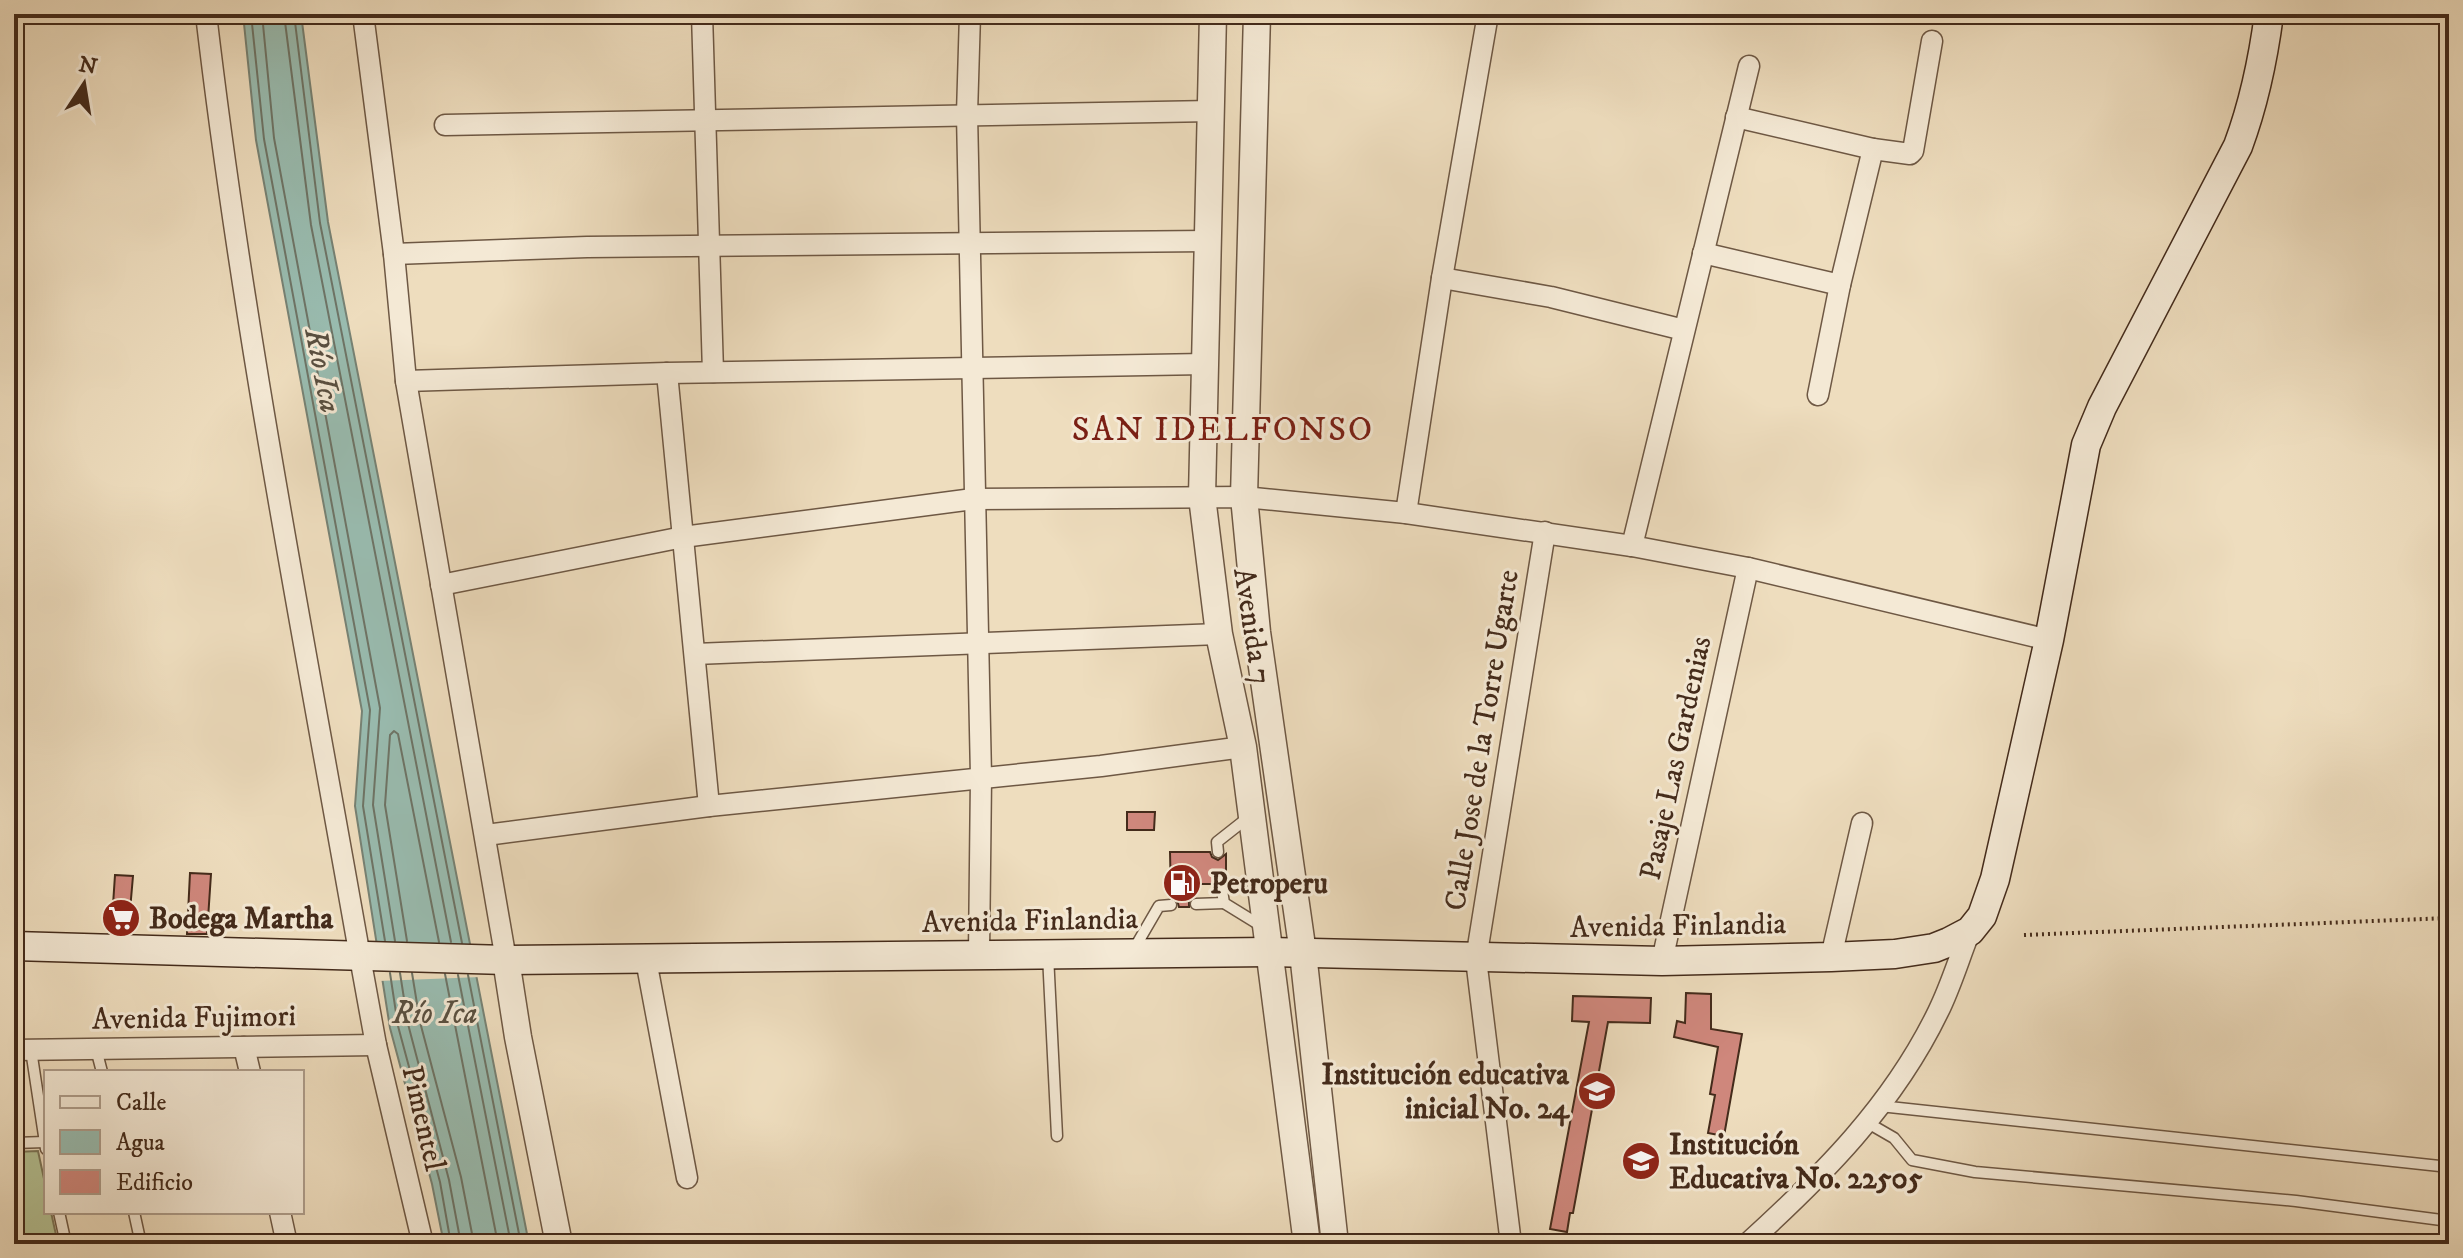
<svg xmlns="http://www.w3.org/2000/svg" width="2463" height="1258" font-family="'IM FELL DW Pica',serif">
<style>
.green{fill:#b5c294;stroke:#7c7658;stroke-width:2}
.water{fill:#99bcb0;stroke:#778274;stroke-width:2}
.pier{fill:#eeddbe}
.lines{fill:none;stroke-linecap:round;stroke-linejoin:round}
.shore{stroke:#6e7466;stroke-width:2}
.building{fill:#cf877c;stroke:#442b1b;stroke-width:2}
.service-casing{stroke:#6e5844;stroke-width:13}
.minor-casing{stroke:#6e5844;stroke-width:23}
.tertiary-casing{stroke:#6e5844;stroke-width:29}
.secondary-casing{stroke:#442b1b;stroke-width:31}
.path{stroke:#442b1b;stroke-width:4;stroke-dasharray:2 4;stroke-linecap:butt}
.service{stroke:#f4e9d5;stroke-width:10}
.minor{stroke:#f4e9d5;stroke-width:20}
.tertiary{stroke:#f4e9d5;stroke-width:26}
.secondary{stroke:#f4e9d5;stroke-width:28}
.labels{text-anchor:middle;stroke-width:6;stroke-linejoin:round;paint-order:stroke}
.street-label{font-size:30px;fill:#442b1b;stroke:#f4e9d5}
.poi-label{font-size:30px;font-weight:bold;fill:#442b1b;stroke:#f4e9d5;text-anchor:start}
.water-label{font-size:32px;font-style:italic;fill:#594f40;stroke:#f4e9d5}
.quarter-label{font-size:34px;letter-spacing:2px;fill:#7a1f14;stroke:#f4e9d5}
</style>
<rect width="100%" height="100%" fill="#eeddbe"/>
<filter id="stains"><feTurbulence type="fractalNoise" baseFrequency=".0025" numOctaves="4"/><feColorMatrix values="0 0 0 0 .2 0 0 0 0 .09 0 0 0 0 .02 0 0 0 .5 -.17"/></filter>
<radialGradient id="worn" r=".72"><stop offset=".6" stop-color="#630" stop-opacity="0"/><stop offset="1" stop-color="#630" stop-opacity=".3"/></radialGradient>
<polygon class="green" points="38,1151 46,1188 46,1212 51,1212 58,1244 14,1244 14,1152"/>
<polygon class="water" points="243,14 301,14 328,222 529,1244 444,1244 432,1184 390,1028 355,806 362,711 256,140"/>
<polygon class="pier" points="474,944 481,977 379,981 377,948"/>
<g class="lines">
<g class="shore">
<polyline points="251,14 264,139 370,710 363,806 385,941"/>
<polyline points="262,14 274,138 380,708 373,805 395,941"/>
<polyline points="284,14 311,225 451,942"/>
<polyline points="294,14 320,223 462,943"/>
<polyline points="407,941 385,805 390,735 394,731 398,734 439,942"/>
<polyline points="390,973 398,1026 440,1182 451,1244"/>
<polyline points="400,973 408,1024 449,1180 461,1244"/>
<polyline points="412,973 420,1022 461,1177 474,1244"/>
<polyline points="445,974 498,1244"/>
<polyline points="458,975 511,1244"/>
<polyline points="468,975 521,1244"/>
</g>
</g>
<g class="building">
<polygon points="1127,812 1155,812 1154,830 1127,830"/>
<polygon points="1170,852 1210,852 1212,857 1218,860 1226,854 1226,878 1219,876 1213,884 1195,884 1195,896 1189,900 1189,907 1179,907 1177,900 1171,897"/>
<polygon points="190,873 211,874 207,934 187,934"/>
<polygon points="115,875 133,876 129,922 112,920"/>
<polygon points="1686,993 1711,994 1711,1029 1742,1034 1724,1136 1708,1133 1715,1095 1710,1094 1718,1047 1674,1037 1677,1021 1685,1023"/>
<polygon points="1573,996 1651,998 1650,1023 1608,1022 1573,1213 1570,1213 1567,1232 1550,1229 1589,1022 1572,1021"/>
</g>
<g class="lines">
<defs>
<g id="service">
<polyline points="1218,852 1217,842 1250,816"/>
<polyline points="1221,884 1224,903 1263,927"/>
<polyline points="1196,904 1224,903"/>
<polyline points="1134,949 1159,906 1171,905"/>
<polyline points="1048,955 1057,1136"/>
<polyline points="96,1049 102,1072"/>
<polyline points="31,1050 46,1149"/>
<polyline points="1880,1106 2449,1167"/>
<polyline points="1868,1123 1894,1138 1912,1160 1975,1172 2296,1201 2449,1221"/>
<polyline points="14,1143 45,1142"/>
<polyline points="59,1212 66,1244"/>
<polyline points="134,1212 141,1244"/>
</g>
<g id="minor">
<path d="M206,14C243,330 305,644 360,957L376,1045L423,1244"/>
<polyline points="363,14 394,254 406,381 506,960"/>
<polyline points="702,14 713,372"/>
<polyline points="970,14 967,114 981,777 979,953"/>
<polyline points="1736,117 1873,149 1910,154 1913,151 1932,41"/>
<polyline points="445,125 1212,111"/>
<polyline points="1703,253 1840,285"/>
<polyline points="394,254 587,247 1209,241"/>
<polyline points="1442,278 1551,297 1684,330"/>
<polyline points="667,373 709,806"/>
<polyline points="406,381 667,373 1205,364"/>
<polyline points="1818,395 1840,285 1873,149"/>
<polyline points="1406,513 1442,278 1488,14"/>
<polyline points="1632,546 1749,66"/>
<polyline points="441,585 683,537 973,499 1244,497 1406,513 1632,546 1748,568 2049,640"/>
<polyline points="695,654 1219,634"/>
<polyline points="486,835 709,806 1101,766 1243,747"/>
<polyline points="1831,957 1862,823"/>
<polyline points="646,960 687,1178"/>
<polyline points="1662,961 1748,568"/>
<polyline points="244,1047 250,1072"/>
<polyline points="14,1050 376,1045"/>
<polyline points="280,1212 287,1244"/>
<polyline points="1511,1244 1476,959 1545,532"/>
<path d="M1747,1244C1823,1175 1893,1105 1938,1012C1951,986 1959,958 1970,931"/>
</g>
<g id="tertiary">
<polyline points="1213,14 1202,497 1219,634 1243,747 1307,1244"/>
<polyline points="1257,14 1244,497 1257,632 1303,953 1335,1244"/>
<polyline points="506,960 518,1037 559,1244"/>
</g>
<path id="secondary" d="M14,946L506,960L1269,952L1662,961L1831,957L1895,954L1934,948L1949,942L1970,931L1982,916L1995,879L2049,640L2086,445L2102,407L2238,146C2254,103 2263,60 2269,14"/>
</defs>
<use href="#service" class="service-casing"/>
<use href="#minor" class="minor-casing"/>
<use href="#tertiary" class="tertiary-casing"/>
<use href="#secondary" class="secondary-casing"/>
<polyline class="path" points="2024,935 2449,918"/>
<use href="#service" class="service"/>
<use href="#minor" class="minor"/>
<use href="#tertiary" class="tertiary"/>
<use href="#secondary" class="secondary"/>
</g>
<defs>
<symbol id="fuel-disc" viewBox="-11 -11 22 22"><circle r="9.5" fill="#8f2418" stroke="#f4e9d5"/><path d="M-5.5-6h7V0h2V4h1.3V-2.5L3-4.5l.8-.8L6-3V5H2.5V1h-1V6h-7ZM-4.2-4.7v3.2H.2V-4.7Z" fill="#fff"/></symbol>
<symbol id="supermarket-disc" viewBox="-11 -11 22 22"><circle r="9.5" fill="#8f2418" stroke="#f4e9d5"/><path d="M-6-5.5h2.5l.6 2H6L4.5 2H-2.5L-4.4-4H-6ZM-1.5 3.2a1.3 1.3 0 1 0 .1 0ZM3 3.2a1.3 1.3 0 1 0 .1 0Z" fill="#fff"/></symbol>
<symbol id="school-disc" viewBox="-11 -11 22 22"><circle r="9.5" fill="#8f2418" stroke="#f4e9d5"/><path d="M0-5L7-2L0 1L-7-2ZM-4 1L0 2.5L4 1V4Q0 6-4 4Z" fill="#fff"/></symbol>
</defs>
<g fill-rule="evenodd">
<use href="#fuel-disc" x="1160" y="861" width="44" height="44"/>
<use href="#supermarket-disc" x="99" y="896" width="44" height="44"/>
<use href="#school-disc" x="1575" y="1069" width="44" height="44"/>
<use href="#school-disc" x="1619" y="1139" width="44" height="44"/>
</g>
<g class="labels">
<g class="street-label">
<text transform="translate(1253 626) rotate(81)" y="10">Avenida 7</text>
<text transform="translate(1481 740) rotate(-81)" y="10">Calle Jose de la Torre Ugarte</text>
<text transform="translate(1675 758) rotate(-78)" y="10">Pasaje Las Gardenias</text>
<text transform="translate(1030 920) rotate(-1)" y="10">Avenida Finlandia</text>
<text transform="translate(1678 925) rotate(-1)" y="10">Avenida Finlandia</text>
<text transform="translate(194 1017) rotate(-1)" y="10">Avenida Fujimori</text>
<text transform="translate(424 1118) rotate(77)" y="10">Pimentel</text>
</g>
<g class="poi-label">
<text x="1210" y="893">Petroperu</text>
<text x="149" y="928">Bodega Martha</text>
<text x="1569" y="1084" text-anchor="end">Institución educativa<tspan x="1569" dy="34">inicial No. 24</tspan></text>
<text x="1669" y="1154">Institución<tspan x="1669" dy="34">Educativa No. 22505</tspan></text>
</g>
<g class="water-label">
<text transform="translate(324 370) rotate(79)" y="11">Río Ica</text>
<text x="435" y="1023">Río Ica</text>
</g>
<g class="quarter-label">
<text x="1223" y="440">SAN IDELFONSO</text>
</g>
</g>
<rect width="2463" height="1258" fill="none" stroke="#eeddbe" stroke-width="48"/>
<rect x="16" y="16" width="2431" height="1226" fill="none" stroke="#442b1b" stroke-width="4"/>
<rect x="24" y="24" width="2415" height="1210" fill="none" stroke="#442b1b" stroke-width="2"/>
<rect x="44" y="1070" width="260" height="144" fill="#f4e9d5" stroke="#ae9d8b" stroke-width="2"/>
<rect x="60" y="1096" width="40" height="12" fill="#f4e9d5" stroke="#ae9d8b" stroke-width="2"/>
<text x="116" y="1110" font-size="24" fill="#442b1b">Calle</text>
<rect x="60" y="1130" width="40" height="24" fill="#99bcb0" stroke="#ae9d8b" stroke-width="2"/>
<text x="116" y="1150" font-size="24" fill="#442b1b">Agua</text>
<rect x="60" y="1170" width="40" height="24" fill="#cf877c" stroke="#ae9d8b" stroke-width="2"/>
<text x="116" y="1190" font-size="24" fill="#442b1b">Edificio</text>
<g transform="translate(84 84) rotate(12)" stroke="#f4e9d5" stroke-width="6" paint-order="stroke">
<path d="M0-6L14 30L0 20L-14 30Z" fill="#442b1b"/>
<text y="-12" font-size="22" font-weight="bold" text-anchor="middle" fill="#442b1b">N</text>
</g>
<rect width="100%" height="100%" filter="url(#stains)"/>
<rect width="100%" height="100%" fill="url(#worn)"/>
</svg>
